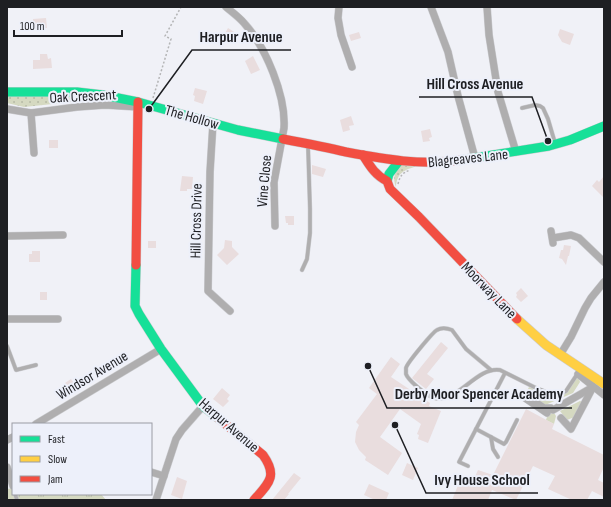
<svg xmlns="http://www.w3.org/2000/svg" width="611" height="507" font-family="'Sofia Sans Condensed',sans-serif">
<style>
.grass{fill:url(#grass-dots)}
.park{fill:url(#park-tufts)}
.garden{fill:#d5d9c1}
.building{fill:#e9ddde}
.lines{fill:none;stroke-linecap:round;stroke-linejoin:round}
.lane-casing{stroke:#cbccd0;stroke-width:4.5}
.street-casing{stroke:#cbccd0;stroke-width:8}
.fast-casing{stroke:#cbccd0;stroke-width:10}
.slow-casing{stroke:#cbccd0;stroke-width:10}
.jam-casing{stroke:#cbccd0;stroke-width:10}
.path{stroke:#b4b5b6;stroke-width:1.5;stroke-dasharray:2 2;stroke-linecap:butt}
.lane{stroke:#afaeaf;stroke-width:3.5}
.street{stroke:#afaeaf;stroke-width:7}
.fast{stroke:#16e098;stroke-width:9}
.slow{stroke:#ffcf43;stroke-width:9}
.jam{stroke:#f24e42;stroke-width:9}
.labels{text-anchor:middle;stroke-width:4;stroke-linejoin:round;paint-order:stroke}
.street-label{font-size:15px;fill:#1e1f23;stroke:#edf0fa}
.leader{fill:none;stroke:#1e1f23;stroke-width:1.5}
.callout-dot{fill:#1e1f23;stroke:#edf0fa;stroke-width:1.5}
.callout-label{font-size:16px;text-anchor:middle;font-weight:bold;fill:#1e1f23;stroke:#edf0fa;stroke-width:4;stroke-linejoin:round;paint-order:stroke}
</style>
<defs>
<pattern id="grass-dots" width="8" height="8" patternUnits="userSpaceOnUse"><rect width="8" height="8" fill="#d5d9c1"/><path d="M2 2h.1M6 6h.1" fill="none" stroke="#b6baa6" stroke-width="1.8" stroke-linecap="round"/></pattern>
<pattern id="park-tufts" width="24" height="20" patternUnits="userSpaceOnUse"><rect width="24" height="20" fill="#d5d9c1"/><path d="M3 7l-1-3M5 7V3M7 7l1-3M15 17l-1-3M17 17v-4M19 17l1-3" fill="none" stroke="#b6baa6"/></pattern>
</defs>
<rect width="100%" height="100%" fill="#f0f1f7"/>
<g class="grass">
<polygon points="7,95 86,95 100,99 24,107 7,103"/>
<path d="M402,165L417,166C405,170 397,172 396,187C392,177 395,172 402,165Z"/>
</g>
<polygon class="park" points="13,488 13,494 101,494 106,500 7,500 7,489"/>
<g class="garden">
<polygon points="577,377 579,379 580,382 573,393 543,406 526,393 529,387 556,397 561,396"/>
<polygon points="580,401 582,402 574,419 572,418 567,420 560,411"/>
<polygon points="553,411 556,416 554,424 546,420 548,414"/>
</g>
<g class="building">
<polygon points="46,18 47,28 33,29 33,19"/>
<polygon points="228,28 239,35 235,44 223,37"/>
<polygon points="560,29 574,34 570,45 562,42 558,35"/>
<polygon points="359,32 361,38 351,41 349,35"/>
<polygon points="40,54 47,54 48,59 51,58 52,68 33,69 33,60 40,60"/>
<polygon points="253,56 260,70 251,74 245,61"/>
<polygon points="195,88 207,91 203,104 194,101 195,96 193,95"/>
<polygon points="351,116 354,125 349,126 350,130 343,132 340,120"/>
<polygon points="430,129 432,137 429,138 430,141 423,142 421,131"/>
<rect x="49" y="140" width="9" height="8"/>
<polygon points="312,165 326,169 323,177 312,174"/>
<polygon points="182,176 193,177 192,189 187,189 187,191 180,191"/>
<polygon points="604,176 604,198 592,186 597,180 599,182"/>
<polygon points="285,216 294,216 294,225 288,225 288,223 286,223"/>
<polygon points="225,240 232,241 232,247 239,254 227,265 217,255 224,248"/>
<rect x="148" y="241" width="8" height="7"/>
<polygon points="564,245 571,246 569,256 568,256 566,265 562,259 559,258 561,250 563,250"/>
<polygon points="32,251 40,251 40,262 29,262 29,254 32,254"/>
<polygon points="521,288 528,296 521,302 516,297 517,295 516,293"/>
<rect x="40" y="292" width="7" height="8"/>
<polygon points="441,342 448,348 427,374 434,379 426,389 412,378"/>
<polygon points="391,357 400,364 391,377 430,403 429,406 441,411 428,443 418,439 419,435 417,434 421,424 400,409 380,437 402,453 388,475 365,460 366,457 359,450 355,442 356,432 359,425 356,422 377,394 369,388"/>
<polygon points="71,379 76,386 69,390 65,383"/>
<polygon points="222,388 230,395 227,399 229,401 223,407 213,399"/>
<polygon points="526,409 554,424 552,429 604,455 604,467 598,480 604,483 604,497 592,491 587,500 572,500 548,489 555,476 533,466 516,500 492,490 488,500 452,500 459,483 461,484 463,479 472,483 478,470 493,475"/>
<polygon points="407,463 418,468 413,480 402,475"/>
<polygon points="294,473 301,478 288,494 289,494 284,500 272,500"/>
<polygon points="177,477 187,481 182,499 171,495"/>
<polygon points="369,484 389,493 386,500 375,500 364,495"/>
</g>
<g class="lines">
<defs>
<g id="lane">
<polyline points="522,108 535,105 540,106 543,108 548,119 555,143"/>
<polyline points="302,270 307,259 310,233 310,209 308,145"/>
<polyline points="7,346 16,370 36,365"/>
<path d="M491,370L466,349L452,330C447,328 442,327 437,330C433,332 407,363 406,368C406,369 406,373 406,374C408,380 423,392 428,395C453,412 474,366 500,370L536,388L557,396L566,391L578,373"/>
<polyline points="476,429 504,444 506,442 517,420"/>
<polyline points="491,437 493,449 498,457"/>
<polyline points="468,466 459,462 505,373"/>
<polyline points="15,494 17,500"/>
</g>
<g id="street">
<path d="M226,7C232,12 239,17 244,23C266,47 286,96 284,128L274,182L275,226"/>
<polyline points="339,7 338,18 341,35 352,67"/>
<polyline points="431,7 448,52 458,96 475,158"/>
<polyline points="487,7 489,35 498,92 516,152"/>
<polyline points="7,109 31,113 77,107 105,105 138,107"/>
<polyline points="31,113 34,153"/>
<polyline points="213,123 210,172 208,291 230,311"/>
<polyline points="551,231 553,243"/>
<polyline points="7,236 63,235"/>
<polyline points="553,238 571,235 579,238 604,262"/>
<polyline points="7,319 58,319"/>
<polyline points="560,355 571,337 585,308 591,298 604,282"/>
<polyline points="578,374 604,395"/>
<polyline points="547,413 525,398 526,396 544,408 551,408 553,410 593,387"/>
<polyline points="561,418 571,429 593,387"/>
<polyline points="36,424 161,349"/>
<polyline points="7,440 13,437"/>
<polyline points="7,467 13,486"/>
<polyline points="151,472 164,476"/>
<polyline points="156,500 176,439 182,430 203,406"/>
</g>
<g id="fast">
<polyline points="7,92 77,92 103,95 138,102 238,130 283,139"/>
<polyline points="461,160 549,146 570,140 604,126"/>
<polyline points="387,181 389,174 399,161"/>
<polyline points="136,265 135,306 139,314 161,349 203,406 218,418"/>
</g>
<polyline id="slow" points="517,319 546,345 604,384"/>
<g id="jam">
<path d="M283,139C304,143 325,147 346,152C384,159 422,166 461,160"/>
<path d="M363,155C370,166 375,175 387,181L390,189L419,217L517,319"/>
<polyline points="136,265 138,102"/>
<path d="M218,418L263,455C278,476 269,483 254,500"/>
</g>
</defs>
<use href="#lane" class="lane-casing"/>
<use href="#street" class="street-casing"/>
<use href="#fast" class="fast-casing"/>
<use href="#slow" class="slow-casing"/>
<use href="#jam" class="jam-casing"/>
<g class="path">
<polyline points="153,98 171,39 165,36 181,7"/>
<path d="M398,184C400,176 402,173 410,170"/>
</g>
<use href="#lane" class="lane"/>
<use href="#street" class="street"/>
<use href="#fast" class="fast"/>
<use href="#slow" class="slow"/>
<use href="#jam" class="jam"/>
</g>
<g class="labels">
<g class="street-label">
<text transform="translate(83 96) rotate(-3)" y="5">Oak Crescent</text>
<text transform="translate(192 117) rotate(16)" y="5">The Hollow</text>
<text transform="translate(468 158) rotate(-6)" y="5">Blagreaves Lane</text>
<text transform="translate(264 181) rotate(-85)" y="5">Vine Close</text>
<text transform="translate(196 221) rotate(-89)" y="5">Hill Cross Drive</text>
<text transform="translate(489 290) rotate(46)" y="5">Moorway Lane</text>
<text transform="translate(92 375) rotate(-31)" y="5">Windsor Avenue</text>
<text transform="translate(229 425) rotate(41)" y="5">Harpur Avenue</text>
</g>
</g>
<path class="leader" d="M149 109L192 50H291M548 141L532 97H419M368 366L387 408H572M395 425L426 493H538"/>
<g class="callout-dot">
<circle cx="149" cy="109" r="4"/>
<circle cx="548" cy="141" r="4"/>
<circle cx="368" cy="366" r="4"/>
<circle cx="395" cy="425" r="4"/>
</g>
<g class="callout-label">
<text x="241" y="42">Harpur Avenue</text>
<text x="475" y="89">Hill Cross Avenue</text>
<text x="479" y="399">Derby Moor Spencer Academy</text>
<text x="482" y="485">Ivy House School</text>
</g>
<rect width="611" height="507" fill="none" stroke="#1e1f23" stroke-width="16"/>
<rect x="12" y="423" width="140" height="72" fill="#edf0fa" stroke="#9a9ca4"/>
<rect x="20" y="436" width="20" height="6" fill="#16e098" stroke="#9a9ca4"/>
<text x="48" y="443" font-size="12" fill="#1e1f23">Fast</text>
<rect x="20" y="456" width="20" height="6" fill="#ffcf43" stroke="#9a9ca4"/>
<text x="48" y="463" font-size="12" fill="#1e1f23">Slow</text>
<rect x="20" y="476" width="20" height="6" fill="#f24e42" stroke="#9a9ca4"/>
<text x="48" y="483" font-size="12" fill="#1e1f23">Jam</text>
<path d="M14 30v6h108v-6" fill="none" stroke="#1e1f23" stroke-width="2"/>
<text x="20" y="30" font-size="12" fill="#1e1f23" stroke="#edf0fa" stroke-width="3" paint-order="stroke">100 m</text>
</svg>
